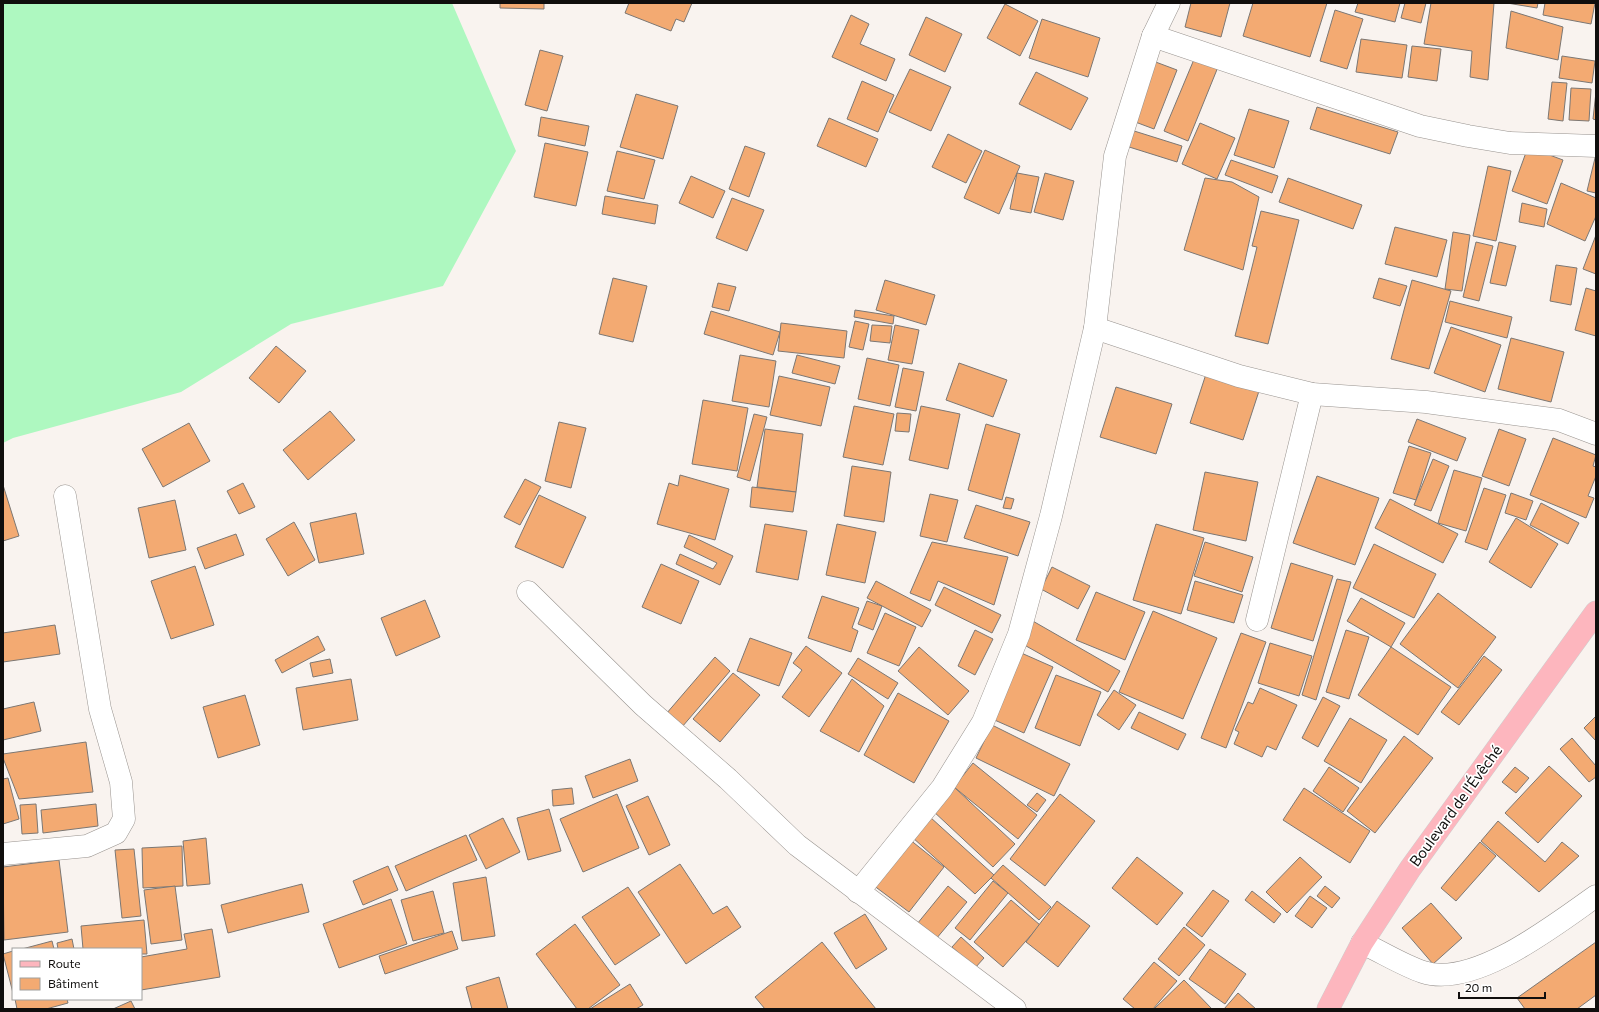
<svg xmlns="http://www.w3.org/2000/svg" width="1599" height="1012" font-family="Commissioner,sans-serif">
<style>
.grass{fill:#aef8c0}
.building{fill:#f3aa72;stroke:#7c7773}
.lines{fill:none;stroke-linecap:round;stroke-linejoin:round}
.minor-casing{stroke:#98938f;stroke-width:23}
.major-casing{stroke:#cfcfcf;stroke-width:23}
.minor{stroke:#fff;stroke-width:22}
.major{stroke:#fdb6be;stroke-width:22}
.labels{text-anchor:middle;stroke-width:3.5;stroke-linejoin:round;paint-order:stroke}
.street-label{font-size:15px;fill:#100e0d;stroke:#fff}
</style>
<rect width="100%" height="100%" fill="#f9f3ef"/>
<polygon class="grass" points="3,3 452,3 516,151 443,286 291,324 181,392 13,438 3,443"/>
<g class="building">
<polygon points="500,3 544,3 544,9 500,8"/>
<polygon points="629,3 692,3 684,22 676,19 671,31 625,13"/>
<polygon points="1191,3 1230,3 1221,37 1185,27"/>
<polygon points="1253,3 1327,3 1310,57 1243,36"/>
<polygon points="1358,3 1400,3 1395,22 1355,12"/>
<polygon points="1405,3 1426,3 1421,23 1401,18"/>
<polygon points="1431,3 1494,3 1488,80 1470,77 1472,51 1424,44"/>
<polygon points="1507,3 1538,3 1537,8"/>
<polygon points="1545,3 1595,3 1591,24 1543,15"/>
<polygon points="1005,4 1038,21 1020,56 987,38"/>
<polygon points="1335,10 1363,19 1347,69 1320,61"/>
<polygon points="1511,11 1563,27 1558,60 1506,48"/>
<polygon points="851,15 869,24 860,44 895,59 886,81 832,57"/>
<polygon points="926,17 962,34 945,72 909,55"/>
<polygon points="1042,19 1100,38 1088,77 1029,58"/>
<polygon points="1361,39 1407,45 1402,78 1356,72"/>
<polygon points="1412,46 1441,49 1437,81 1408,77"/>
<polygon points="540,50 563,56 547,111 525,105"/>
<polygon points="1562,56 1595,61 1592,83 1559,78"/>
<polygon points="1195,57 1218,67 1188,141 1164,131"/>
<polygon points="1153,61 1177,70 1154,129 1130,120"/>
<polygon points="910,69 951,87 931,131 889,112"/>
<polygon points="1036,72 1088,98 1071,130 1019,104"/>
<polygon points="862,81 894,95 878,132 847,119"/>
<polygon points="1552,82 1567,83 1563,121 1548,119"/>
<polygon points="1571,88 1591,89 1589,121 1569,120"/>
<polygon points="1596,92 1596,120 1593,119"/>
<polygon points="636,94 678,106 663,159 620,147"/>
<polygon points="1317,107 1398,132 1390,154 1310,129"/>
<polygon points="1249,109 1289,121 1274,168 1234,155"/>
<polygon points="541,117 589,126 585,146 538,136"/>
<polygon points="829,118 878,139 866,167 817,146"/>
<polygon points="1200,123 1235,138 1217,179 1182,164"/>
<polygon points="1131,130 1182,146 1177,162 1126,146"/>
<polygon points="948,134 982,151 966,183 932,167"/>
<polygon points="545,143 588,152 576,206 534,197"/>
<polygon points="745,146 765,153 749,197 729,189"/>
<polygon points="1528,147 1563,160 1547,204 1512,191"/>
<polygon points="985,150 1020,166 999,214 964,198"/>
<polygon points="617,151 655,160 644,199 607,191"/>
<polygon points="1596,154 1596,193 1587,191"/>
<polygon points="1231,160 1278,176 1272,193 1225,175"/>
<polygon points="1488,166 1511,171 1496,241 1473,236"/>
<polygon points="1017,173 1039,177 1031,213 1010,209"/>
<polygon points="1045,173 1074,181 1063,220 1034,212"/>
<polygon points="691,176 725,191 713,218 679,203"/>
<polygon points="1205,178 1232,182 1259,197 1243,270 1184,250"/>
<polygon points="1288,178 1362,205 1353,229 1279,202"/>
<polygon points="1561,183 1596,198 1596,216 1585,241 1547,224"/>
<polygon points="605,196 658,205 655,224 602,214"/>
<polygon points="732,198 764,210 747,251 716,238"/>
<polygon points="1522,203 1547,209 1544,227 1519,222"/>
<polygon points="1261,211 1299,220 1268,344 1235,336 1257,247 1252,246"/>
<polygon points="1395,227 1447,240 1437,277 1385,264"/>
<polygon points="1453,232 1470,235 1462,291 1445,289"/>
<polygon points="1596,235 1596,274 1583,269"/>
<polygon points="1476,242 1493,246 1479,301 1463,297"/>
<polygon points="1499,242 1516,246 1506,286 1490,283"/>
<polygon points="1556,265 1577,268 1571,305 1550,301"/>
<polygon points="613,278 647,286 633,342 599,334"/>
<polygon points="1379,278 1407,286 1400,306 1373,298"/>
<polygon points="885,280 935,295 926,325 876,310"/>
<polygon points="1412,280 1451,291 1429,369 1391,359"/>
<polygon points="718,283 736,287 729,311 712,307"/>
<polygon points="1586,288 1596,291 1596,336 1575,330"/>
<polygon points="1450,301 1512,317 1507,338 1445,322"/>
<polygon points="855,310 894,316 893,324 854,317"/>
<polygon points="711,311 780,332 773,355 704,334"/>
<polygon points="855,321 869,324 863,350 849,347"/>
<polygon points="781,323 847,331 844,358 778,351"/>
<polygon points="872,325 892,326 890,343 870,341"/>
<polygon points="895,325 919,330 912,364 888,360"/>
<polygon points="1451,327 1501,345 1485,392 1434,373"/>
<polygon points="1511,338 1564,352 1551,402 1498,389"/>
<polygon points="276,346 306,371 279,403 249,378"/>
<polygon points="740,355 776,361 769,407 732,401"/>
<polygon points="797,355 840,366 835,384 792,373"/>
<polygon points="867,358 899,365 890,406 858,399"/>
<polygon points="959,363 1007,380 993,417 946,400"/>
<polygon points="903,368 924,372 916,411 895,407"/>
<polygon points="1206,374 1259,391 1243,440 1190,423"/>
<polygon points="779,376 830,387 821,426 770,415"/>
<polygon points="1116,387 1172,404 1156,454 1100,437"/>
<polygon points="703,400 748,408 737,471 692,464"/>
<polygon points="854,406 894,414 883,465 843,457"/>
<polygon points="921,406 960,414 948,469 909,460"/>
<polygon points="330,411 355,440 308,480 283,450"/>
<polygon points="897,413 911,414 909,432 895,431"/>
<polygon points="754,414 767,417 750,481 737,477"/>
<polygon points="1417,419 1466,438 1457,461 1408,442"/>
<polygon points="559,422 586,428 571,488 545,481"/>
<polygon points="189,423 210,461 163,487 142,449"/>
<polygon points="986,424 1020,434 1002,500 968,490"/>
<polygon points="765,429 803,434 796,492 757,487"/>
<polygon points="1499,429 1526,439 1509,486 1482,476"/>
<polygon points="1553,438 1596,455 1593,466 1596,467 1596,476 1588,496 1594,498 1586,518 1530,495"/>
<polygon points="1409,446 1431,453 1416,500 1393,493"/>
<polygon points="1433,459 1449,466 1431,511 1414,505"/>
<polygon points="852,466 891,472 884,522 844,516"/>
<polygon points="1454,470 1482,478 1466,531 1438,523"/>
<polygon points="1205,472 1258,482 1246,541 1193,530"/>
<polygon points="680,475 729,489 715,540 657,524 669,483 678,486"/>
<polygon points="1317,476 1379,498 1355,565 1293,543"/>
<polygon points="525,479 541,487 520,525 504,517"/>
<polygon points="243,483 255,507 239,514 227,491"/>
<polygon points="3,485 19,536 3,541"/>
<polygon points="752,487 796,492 793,512 750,507"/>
<polygon points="1484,488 1506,495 1487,550 1465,542"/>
<polygon points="1511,493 1533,501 1526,520 1505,513"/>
<polygon points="930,494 958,500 947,542 920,536"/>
<polygon points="539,495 586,517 563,568 515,547"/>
<polygon points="1006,497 1014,499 1011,509 1003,508"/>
<polygon points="1390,499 1458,534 1443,563 1375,528"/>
<polygon points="175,500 186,550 149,558 138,508"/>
<polygon points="1541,503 1579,523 1568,544 1530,525"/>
<polygon points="976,505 1030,522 1018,556 964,538"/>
<polygon points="356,513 364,554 319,563 310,523"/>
<polygon points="1516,518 1558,544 1531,588 1489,562"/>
<polygon points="294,522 315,560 288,576 266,539"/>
<polygon points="765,524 807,531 798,580 756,572"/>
<polygon points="837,524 876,532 865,583 826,575"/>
<polygon points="1156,524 1204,538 1181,614 1133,600"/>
<polygon points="236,534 244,555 205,569 197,548"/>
<polygon points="689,535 733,556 720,585 676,564 680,554 713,569 717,563 684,547"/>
<polygon points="932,542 1008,557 994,605 938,581 930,601 910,593"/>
<polygon points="1205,542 1253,557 1242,592 1194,576"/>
<polygon points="1374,544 1436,574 1414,618 1353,588"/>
<polygon points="1291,563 1333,576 1313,641 1271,628"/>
<polygon points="661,564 699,581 681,624 642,607"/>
<polygon points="195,566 214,625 171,639 151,581"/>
<polygon points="1052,567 1090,586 1078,609 1041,589"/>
<polygon points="1337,579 1351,582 1316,700 1302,695"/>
<polygon points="876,581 931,610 922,627 867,598"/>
<polygon points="1195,581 1243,595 1234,623 1187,610"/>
<polygon points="944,587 1001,615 992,633 935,605"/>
<polygon points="1096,592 1145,612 1125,660 1076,640"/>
<polygon points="1438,593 1496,637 1458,688 1400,644"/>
<polygon points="822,596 859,608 852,628 858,631 851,652 808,638"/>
<polygon points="1361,598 1405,623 1391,647 1347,621"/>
<polygon points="425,600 440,637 396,656 381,618"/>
<polygon points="867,601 882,606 873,630 858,624"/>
<polygon points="1153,611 1217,638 1183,719 1119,692"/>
<polygon points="885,613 916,627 899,666 867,653"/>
<polygon points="1031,620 1120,671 1108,692 1019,642"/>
<polygon points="55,625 60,654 3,662 3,633"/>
<polygon points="975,630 993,639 975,675 958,666"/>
<polygon points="1346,630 1369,637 1349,699 1326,692"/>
<polygon points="1241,633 1266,642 1226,748 1201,738"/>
<polygon points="318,636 325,650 282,673 275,660"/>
<polygon points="750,638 792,653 779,686 737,671"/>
<polygon points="1270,643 1312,656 1299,696 1258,683"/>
<polygon points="806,646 842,673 809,717 782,697 802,670 793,663"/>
<polygon points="919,647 969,691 948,715 898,671"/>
<polygon points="1391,647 1451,687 1418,735 1358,695"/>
<polygon points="1019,652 1053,667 1024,733 990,718"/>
<polygon points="1484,656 1502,670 1459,725 1441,712"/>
<polygon points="715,657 730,671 682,727 666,714"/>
<polygon points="858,658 898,683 888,699 848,674"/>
<polygon points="330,659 333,673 313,677 310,663"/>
<polygon points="733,673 760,695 720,742 693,719"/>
<polygon points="1056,675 1101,692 1080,746 1035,728"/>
<polygon points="351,679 358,720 303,730 296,688"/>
<polygon points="852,679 884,706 859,752 820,731"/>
<polygon points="1260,688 1297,705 1276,750 1267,746 1262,757 1234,744 1239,732 1235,730 1248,702 1253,704"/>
<polygon points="1114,690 1136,705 1119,730 1097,715"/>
<polygon points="898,693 949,721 914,783 864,755"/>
<polygon points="245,695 260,745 218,758 203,707"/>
<polygon points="1323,697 1340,706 1318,747 1302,738"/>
<polygon points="34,702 41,731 3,740 3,709"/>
<polygon points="1139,712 1186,734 1178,750 1131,728"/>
<polygon points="1596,716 1596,741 1584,728"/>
<polygon points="1350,718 1387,740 1361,783 1324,761"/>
<polygon points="992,725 1070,764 1054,796 976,758"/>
<polygon points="1404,736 1433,758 1375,833 1347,811"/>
<polygon points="1572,738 1596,766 1596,777 1589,782 1560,749"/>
<polygon points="86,742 93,792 19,799 3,758 3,754"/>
<polygon points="630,759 638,781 593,798 585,776"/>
<polygon points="973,763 1037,815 1018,839 954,787"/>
<polygon points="1549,766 1582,796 1538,843 1505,813"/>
<polygon points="1329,767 1359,788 1343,812 1313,791"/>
<polygon points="1515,767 1529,778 1516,793 1502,782"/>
<polygon points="8,778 19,819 3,824 3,779"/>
<polygon points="954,787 1015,844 993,867 932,810"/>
<polygon points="572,788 574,804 553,806 552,790"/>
<polygon points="1304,788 1370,831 1350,863 1283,820"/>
<polygon points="1037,793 1046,800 1037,812 1027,805"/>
<polygon points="617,794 639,848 583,872 560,819"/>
<polygon points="1060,794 1095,821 1045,886 1010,859"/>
<polygon points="648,796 670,845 649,855 626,806"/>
<polygon points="36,804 38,833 22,834 20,805"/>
<polygon points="96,804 98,826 43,833 41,810"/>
<polygon points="549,809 561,851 528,860 517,818"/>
<polygon points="930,817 994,875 975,894 912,837"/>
<polygon points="503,818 520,852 486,869 469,835"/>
<polygon points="1498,821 1545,862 1562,842 1579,856 1539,892 1481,841"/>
<polygon points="466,835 477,860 406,891 395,866"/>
<polygon points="206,838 210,884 187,886 183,841"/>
<polygon points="909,839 944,867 909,912 873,885"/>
<polygon points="1480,842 1496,856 1456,901 1441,888"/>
<polygon points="182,846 183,886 143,888 142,848"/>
<polygon points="134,849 141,916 122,918 115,850"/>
<polygon points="1137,857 1183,893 1157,925 1112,888"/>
<polygon points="1300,857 1322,877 1287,913 1266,892"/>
<polygon points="59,860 68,932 4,940 3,867"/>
<polygon points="680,864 713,914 727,906 741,927 686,964 638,892"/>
<polygon points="1003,865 1051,907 1039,920 991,878"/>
<polygon points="388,866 398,890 363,905 353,881"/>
<polygon points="486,877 495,936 462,941 453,883"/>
<polygon points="993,881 1008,893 970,940 955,928"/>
<polygon points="302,884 309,912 228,933 221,905"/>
<polygon points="175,886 182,940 151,944 144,890"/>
<polygon points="948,886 967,902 936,939 917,924"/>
<polygon points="1325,886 1340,898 1332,908 1317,896"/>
<polygon points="628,887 660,935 615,965 582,917"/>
<polygon points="1213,890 1229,901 1202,937 1186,925"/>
<polygon points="433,891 444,933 413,941 401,900"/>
<polygon points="1252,891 1281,914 1274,923 1245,900"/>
<polygon points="1310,896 1327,908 1312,928 1295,916"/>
<polygon points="391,899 407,944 339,968 323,924"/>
<polygon points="1011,900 1040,925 1003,967 974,942"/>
<polygon points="1057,901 1090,926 1058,967 1026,942"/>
<polygon points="1431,903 1462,938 1433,964 1402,928"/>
<polygon points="865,914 887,949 856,969 834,933"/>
<polygon points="144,920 147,954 141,954 141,949 83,949 81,926"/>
<polygon points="575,924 620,985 588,1009 577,1009 536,954"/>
<polygon points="1184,927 1205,945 1179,976 1158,959"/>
<polygon points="212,929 220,977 141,990 141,957 187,949 184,934"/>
<polygon points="452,931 458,949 385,974 379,956"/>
<polygon points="961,937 984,958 975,968 952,947"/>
<polygon points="72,939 74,949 58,949 57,943"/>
<polygon points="52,941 54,949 22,949"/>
<polygon points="822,942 876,1009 765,1009 755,997"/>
<polygon points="1596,942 1596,995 1577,1009 1525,1009 1517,998"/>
<polygon points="1210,949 1246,974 1225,1004 1189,979"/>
<polygon points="13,951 13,993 3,954"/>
<polygon points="1154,962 1177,981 1153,1009 1135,1009 1123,999"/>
<polygon points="499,977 508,1009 472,1009 466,987"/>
<polygon points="1184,980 1212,1009 1154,1009"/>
<polygon points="630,984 643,1005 636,1009 590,1009"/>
<polygon points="1238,993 1256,1009 1224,1009"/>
<polygon points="15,999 67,999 68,1003 46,1009 17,1009"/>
<polygon points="131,1001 135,1009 113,1009"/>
</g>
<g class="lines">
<defs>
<g id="minor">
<polyline points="1153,36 1420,126 1468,136 1510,143 1596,146"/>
<polyline points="1095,328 1239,376 1312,394 1426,402 1559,420 1596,434"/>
<polyline points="528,592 643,705 728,779 797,845 1015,1009"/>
<polyline points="1257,620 1312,394"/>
<polyline points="3,854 87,846 116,833 124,819 121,782 100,709 65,496"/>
<polyline points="858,892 942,788 983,722 1019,634 1051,516 1095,328 1115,156 1153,36 1169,3"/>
<path d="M1362,943C1382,952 1402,965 1423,972C1474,989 1556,924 1596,896"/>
</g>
<polyline id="major" points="1328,1009 1362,943 1410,869 1596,612"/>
</defs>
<use href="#minor" class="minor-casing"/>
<use href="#major" class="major-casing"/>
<use href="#minor" class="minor"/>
<use href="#major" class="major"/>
</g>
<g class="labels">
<g class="street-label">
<text transform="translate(1456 806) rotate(-54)" y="5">Boulevard de l'Évêché</text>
</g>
</g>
<rect width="1599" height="1012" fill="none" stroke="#100e0d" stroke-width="8"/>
<rect x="12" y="948" width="130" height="52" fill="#ffffff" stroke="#9f9f9e"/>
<rect x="20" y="961" width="20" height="6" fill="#fdb6be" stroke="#9f9f9e"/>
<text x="48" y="968" font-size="12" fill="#100e0d">Route</text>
<rect x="20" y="978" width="20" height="12" fill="#f3aa72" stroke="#9f9f9e"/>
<text x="48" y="988" font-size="12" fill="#100e0d">Bâtiment</text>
<path d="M1459 992v6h86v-6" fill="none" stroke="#100e0d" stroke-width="2"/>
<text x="1465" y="992" font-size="12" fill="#100e0d" stroke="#ffffff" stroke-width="3" paint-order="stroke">20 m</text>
</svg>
